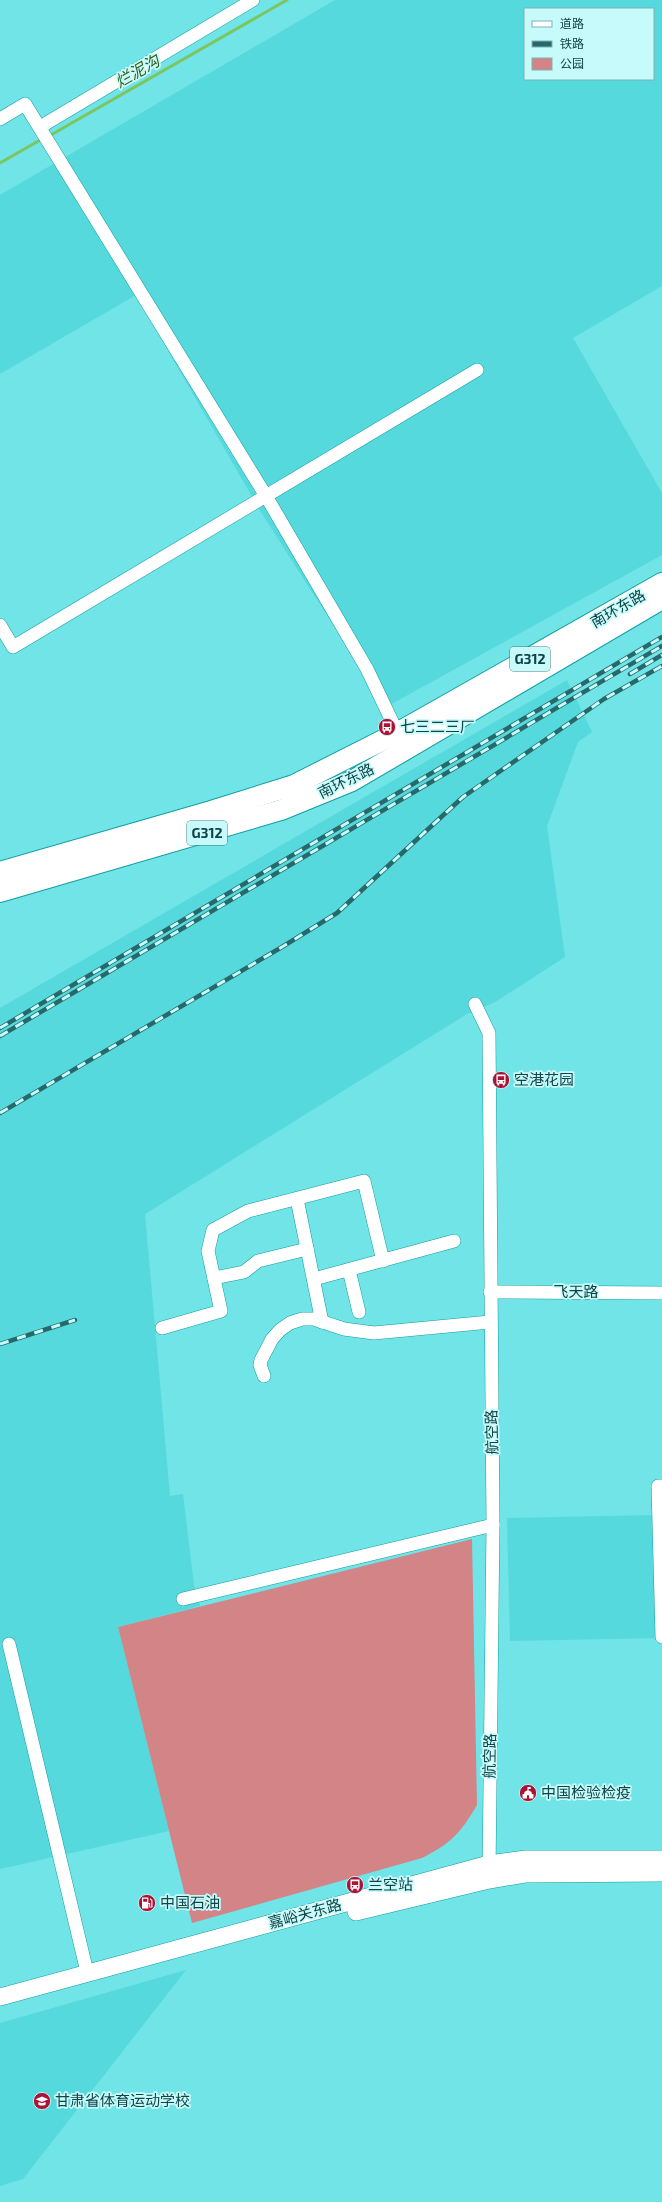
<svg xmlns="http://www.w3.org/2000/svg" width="662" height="2202" font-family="'Exo 2','Noto Sans SC',sans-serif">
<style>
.built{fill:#55d9dc;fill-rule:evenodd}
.green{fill:#d28487}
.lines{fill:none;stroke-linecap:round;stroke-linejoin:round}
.stream{stroke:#7cc560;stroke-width:3}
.minor-casing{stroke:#129da1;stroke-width:14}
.major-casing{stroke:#129da1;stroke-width:18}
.highway-casing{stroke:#129da1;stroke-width:22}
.minor{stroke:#fff;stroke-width:13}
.major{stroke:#fff;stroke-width:17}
.highway{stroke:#fff;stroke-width:20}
.rail-casing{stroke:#27696b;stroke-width:4.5}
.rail{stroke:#c7fbfb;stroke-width:3;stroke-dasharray:9;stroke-linecap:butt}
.labels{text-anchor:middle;stroke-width:3.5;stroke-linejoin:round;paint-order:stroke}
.shield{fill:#c7fbfb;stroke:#487b7c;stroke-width:1}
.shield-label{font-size:14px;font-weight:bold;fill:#114446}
.street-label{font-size:15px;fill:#114446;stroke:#c7fbfb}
.poi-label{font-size:15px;fill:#114446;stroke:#c7fbfb;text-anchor:start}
.water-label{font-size:16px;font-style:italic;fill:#31601c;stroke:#c7fbfb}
</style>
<rect width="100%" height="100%" fill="#70e4e7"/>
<g class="built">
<path d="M335,0H662V286L573,338L662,493V555L386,707L262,514L136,295L0,374V195ZM525,9H653V79H525Z"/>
<polygon points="567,680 592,732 578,742 547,826 565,957 495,1002 467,1014 145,1214 170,1496 183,1494 194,1585 200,1606 118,1627 169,1831 0,1869 0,1008"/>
<polygon points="657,1515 660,1638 510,1641 507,1518"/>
<polygon points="186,1970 23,2179 0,2186 0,2023"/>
</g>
<path class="green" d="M472,1539L477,1805C460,1834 451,1843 422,1858L192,1923L118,1627Z"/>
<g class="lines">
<g class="stream">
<polyline points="49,136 287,0"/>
<polyline points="0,163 42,139"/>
</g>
<defs>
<g id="minor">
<polyline points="0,119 25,104 266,496 367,669 401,740"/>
<polyline points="40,127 253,0"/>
<polyline points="0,625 13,647 477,370"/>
<polyline points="475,1004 489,1033 493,1525 489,1873"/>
<polyline points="297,1199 322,1322"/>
<polyline points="349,1270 359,1312"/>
<polyline points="214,1278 244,1272 258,1261 307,1249"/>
<polyline points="314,1279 454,1241"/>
<polyline points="490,1292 662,1293"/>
<polyline points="162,1328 221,1311 208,1251 213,1230 248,1211 364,1181 383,1261"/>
<polyline points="264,1376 260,1365 261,1360 272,1339 280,1330 290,1323 302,1319 314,1319 344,1329 374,1333 490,1322"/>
<polyline points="662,1486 658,1486 662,1637"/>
<polyline points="183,1599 493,1525"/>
<polyline points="9,1644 87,1972"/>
</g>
<g id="major">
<polyline points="356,1912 489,1880 525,1874 662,1873"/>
<polyline points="0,1997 489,1864 526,1859 662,1859"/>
</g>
<g id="highway">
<polyline points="0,872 211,811 294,785 397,733 662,583"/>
<polyline points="0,892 281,810 352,781 662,599"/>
</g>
</defs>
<use href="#minor" class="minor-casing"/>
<use href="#major" class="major-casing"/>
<use href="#highway" class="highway-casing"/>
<use href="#minor" class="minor"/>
<use href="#major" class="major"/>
<use href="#highway" class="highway"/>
<defs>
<g id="rail">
<polyline points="630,674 662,655"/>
<polyline points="0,1028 662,637"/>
<polyline points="0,1036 662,646"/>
<polyline points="0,1113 282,947 337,913 463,797 604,699 662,666"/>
<polyline points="0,1344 75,1320"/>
</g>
</defs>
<use href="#rail" class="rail-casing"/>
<use href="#rail" class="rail"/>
</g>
<defs>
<symbol id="bus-disc" viewBox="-11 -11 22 22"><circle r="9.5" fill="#aa1334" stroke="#c7fbfb"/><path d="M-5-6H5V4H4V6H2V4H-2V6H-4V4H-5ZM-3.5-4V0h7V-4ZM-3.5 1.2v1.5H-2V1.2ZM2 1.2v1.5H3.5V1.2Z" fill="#fff"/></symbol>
<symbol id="civic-disc" viewBox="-11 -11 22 22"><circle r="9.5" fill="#aa1334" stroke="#c7fbfb"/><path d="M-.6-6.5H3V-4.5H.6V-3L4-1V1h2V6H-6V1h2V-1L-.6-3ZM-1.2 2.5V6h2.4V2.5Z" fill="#fff"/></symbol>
<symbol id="fuel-disc" viewBox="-11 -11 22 22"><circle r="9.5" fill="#aa1334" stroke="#c7fbfb"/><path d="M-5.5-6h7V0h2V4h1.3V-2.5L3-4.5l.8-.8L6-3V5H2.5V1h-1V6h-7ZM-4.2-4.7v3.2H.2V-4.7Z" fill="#fff"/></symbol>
<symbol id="university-disc" viewBox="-11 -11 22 22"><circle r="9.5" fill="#aa1334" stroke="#c7fbfb"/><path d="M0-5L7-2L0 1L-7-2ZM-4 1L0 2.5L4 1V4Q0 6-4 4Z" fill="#fff"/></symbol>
</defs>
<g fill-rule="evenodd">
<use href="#bus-disc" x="377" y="717" width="20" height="20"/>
<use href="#bus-disc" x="491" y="1070" width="20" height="20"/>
<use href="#civic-disc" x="518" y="1783" width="20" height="20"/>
<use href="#bus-disc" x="345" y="1875" width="20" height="20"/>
<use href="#fuel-disc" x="137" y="1893" width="20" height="20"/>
<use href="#university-disc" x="32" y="2091" width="20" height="20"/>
</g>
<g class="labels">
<g class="shield">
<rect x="510" y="647" width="40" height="24" rx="3"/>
<rect x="187" y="821" width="40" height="24" rx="3"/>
</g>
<g class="shield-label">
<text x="530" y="664">G312</text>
<text x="207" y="838">G312</text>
</g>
<g class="street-label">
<text transform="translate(618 609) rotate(-30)" y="5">南环东路</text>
<text transform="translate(346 781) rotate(-26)" y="5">南环东路</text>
<text x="576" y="1297">飞天路</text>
<text transform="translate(492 1432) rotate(-91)" y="5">航空路</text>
<text transform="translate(490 1756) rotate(-89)" y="5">航空路</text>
<text transform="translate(305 1914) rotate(-15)" y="5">嘉峪关东路</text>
</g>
<g class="poi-label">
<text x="400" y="732">七三二三厂</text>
<text x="514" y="1085">空港花园</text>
<text x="541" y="1798">中国检验检疫</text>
<text x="368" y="1890">兰空站</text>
<text x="160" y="1908">中国石油</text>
<text x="55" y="2106">甘肃省体育运动学校</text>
</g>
<g class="water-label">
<text transform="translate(137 71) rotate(-30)" y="6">烂泥沟</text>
</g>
</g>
<rect x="524" y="8" width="130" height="72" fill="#c7fbfb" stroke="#7eb2b3"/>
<rect x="532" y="21" width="20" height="6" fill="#ffffff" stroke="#7eb2b3"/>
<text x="560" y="28" font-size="12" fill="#114446">道路</text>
<rect x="532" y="41" width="20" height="6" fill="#27696b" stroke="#7eb2b3"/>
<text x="560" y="48" font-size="12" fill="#114446">铁路</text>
<rect x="532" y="58" width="20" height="12" fill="#d28487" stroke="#7eb2b3"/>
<text x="560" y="68" font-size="12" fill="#114446">公园</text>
</svg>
